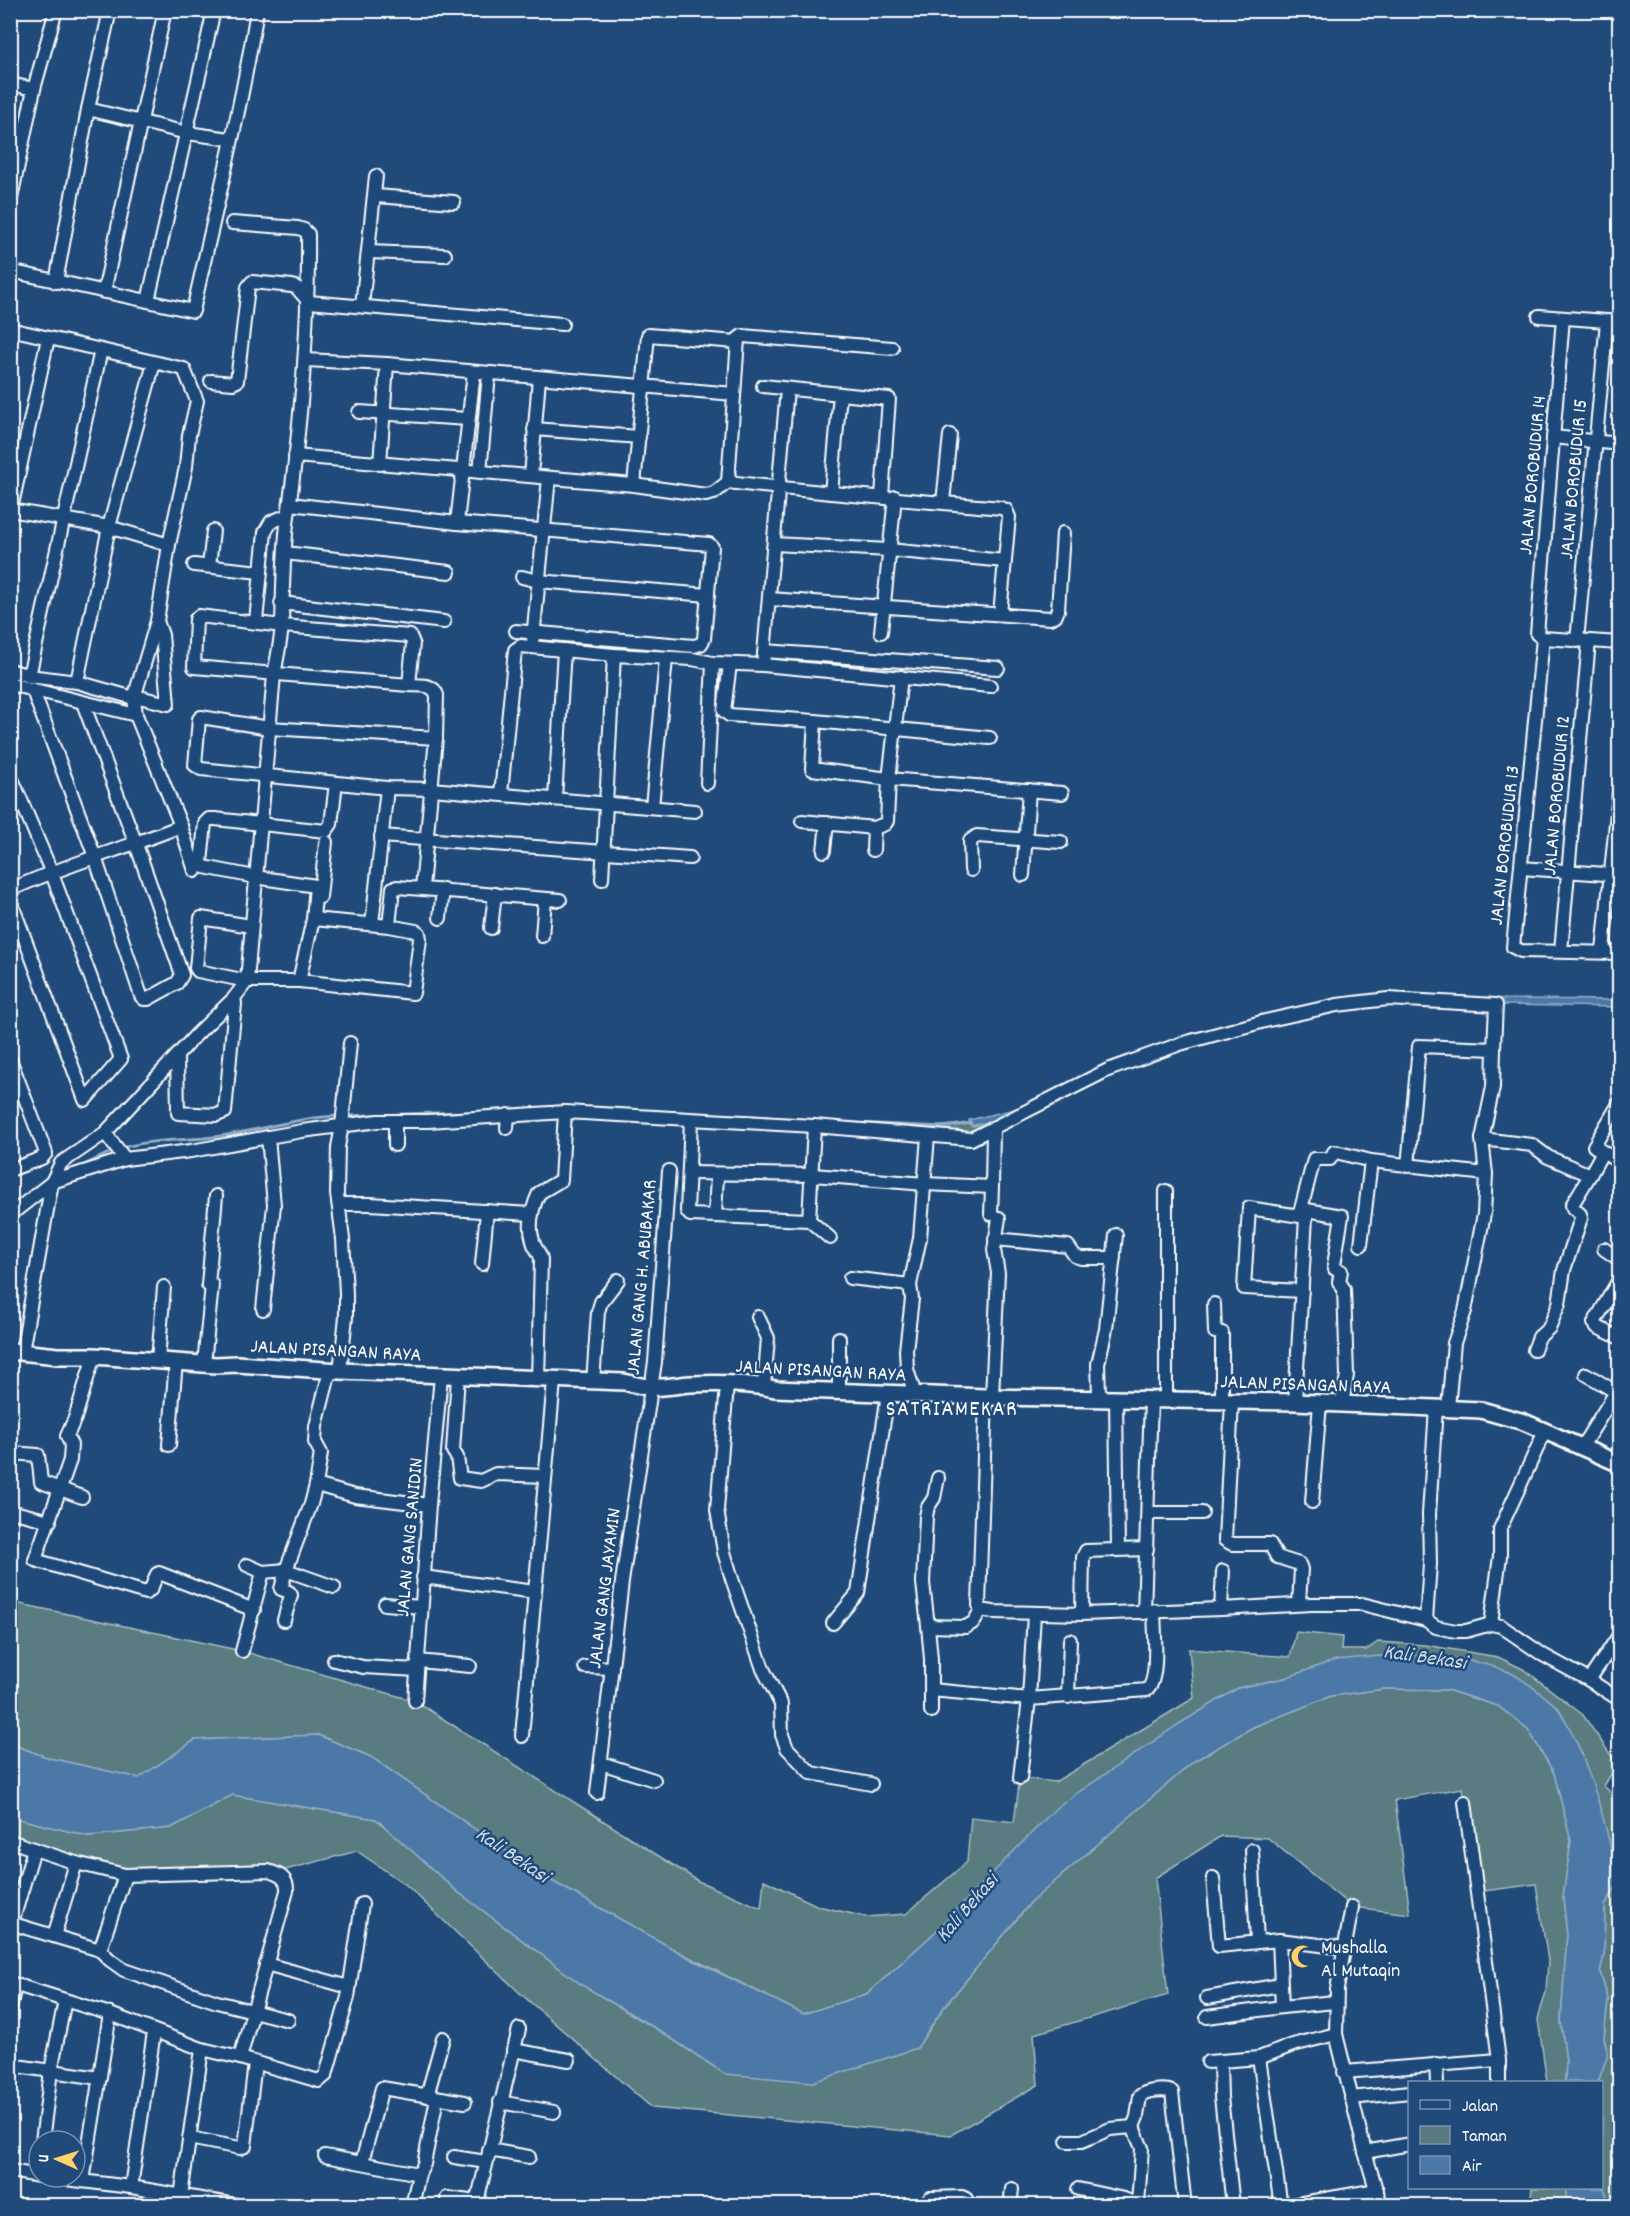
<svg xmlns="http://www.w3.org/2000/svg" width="1630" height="2216" font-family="Dekko,sans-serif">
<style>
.green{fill:#597b80;stroke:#acbdc0;stroke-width:1.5}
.water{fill:#4b78a6;stroke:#93aeca;stroke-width:1.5}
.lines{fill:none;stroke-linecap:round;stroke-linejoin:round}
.stream{stroke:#93aeca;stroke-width:3}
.minor-casing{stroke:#fff;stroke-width:16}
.tertiary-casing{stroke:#fff;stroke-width:20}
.minor{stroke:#1f4a7a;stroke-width:12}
.tertiary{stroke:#1f4a7a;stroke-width:15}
.labels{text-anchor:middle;stroke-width:5;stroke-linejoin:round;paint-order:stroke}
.street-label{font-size:20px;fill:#fff;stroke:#1f4a7a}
.poi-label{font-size:20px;fill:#fff;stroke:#1f4a7a;text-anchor:start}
.water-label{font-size:21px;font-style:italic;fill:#d2dde9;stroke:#1f4a7a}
.quarter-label{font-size:22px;letter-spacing:1.5px;fill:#fff;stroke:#1f4a7a}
</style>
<rect width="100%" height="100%" fill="#1f4a7a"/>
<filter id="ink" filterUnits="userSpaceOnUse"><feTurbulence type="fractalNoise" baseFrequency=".0167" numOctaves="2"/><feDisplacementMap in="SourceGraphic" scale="12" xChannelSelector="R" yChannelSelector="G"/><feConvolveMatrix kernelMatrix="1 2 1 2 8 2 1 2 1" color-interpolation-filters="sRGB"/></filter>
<g filter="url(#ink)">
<g class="green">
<polygon points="1005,1118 971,1139 928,1136 935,1127 971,1123 972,1126"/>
<polygon points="11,1602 242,1651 415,1701 698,1881 761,1908 764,1880 818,1906 866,1917 906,1914 967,1862 971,1817 1014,1822 1020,1778 1055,1782 1194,1698 1189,1649 1290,1657 1296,1632 1342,1637 1341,1650 1366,1650 1378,1642 1425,1645 1498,1657 1525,1670 1583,1715 1617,1764 1604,1786 1620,1802 1619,2205 1610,2205 1602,2183 1602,2082 1598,2082 1608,2054 1604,2038 1608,1999 1600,1972 1604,1955 1605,1905 1618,1884 1615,1866 1582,1754 1559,1709 1511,1673 1473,1661 1392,1655 1238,1688 932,1935 867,1994 803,2014 675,1950 541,1875 371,1757 318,1735 195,1740 139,1778 49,1758 11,1744"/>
<polygon points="1384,1689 1447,1690 1498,1706 1528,1729 1554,1773 1571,1841 1563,1897 1567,1934 1561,2021 1566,2061 1565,2082 1547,2082 1538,2019 1546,1992 1548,1961 1536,1884 1477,1892 1462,1788 1395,1800 1410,1914 1352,1907 1268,1838 1221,1836 1155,1878 1168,1995 1034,2034 1038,2085 951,2135 652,2108 521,1994 406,1885 357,1851 274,1873 125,1875 11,1841 11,1817 88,1836 171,1828 232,1795 376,1819 458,1892 582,1985 660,2031 725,2074 917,2048 944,2007 1031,1902 1194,1761 1253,1727 1331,1696"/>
<polygon points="1532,2188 1566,2188 1566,2196 1571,2205 1530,2205"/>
</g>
<g class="water">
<polygon points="1392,994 1506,999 1619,1000 1619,1007 1506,1005 1388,999 1180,1044 1005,1118 971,1126 969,1120 1015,1109 1127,1056 1193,1033 1309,1005"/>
<path d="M1392,1655C1430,1655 1473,1657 1509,1672C1520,1677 1553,1701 1560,1711C1588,1756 1609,1831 1618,1884L1605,1905L1604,1955L1600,1972L1608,1999L1604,2038L1608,2054L1598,2082H1565L1566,2061L1561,2021L1567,1934L1563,1897L1571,1841L1554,1773L1528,1729L1498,1706L1447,1690L1384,1689L1331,1696L1253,1727L1194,1761L1031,1902L944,2007L917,2048L813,2082L725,2074L660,2031L582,1985L458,1892L376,1819L232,1795L171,1828L88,1836L11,1817V1744L49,1758L139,1778L195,1740L318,1735L371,1757L541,1875L695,1961L803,2014L867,1994L932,1935L1057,1807L1179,1724L1238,1688L1285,1678L1335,1660Z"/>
<polygon points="1602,2183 1610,2205 1571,2205 1566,2196 1566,2188 1602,2188"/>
</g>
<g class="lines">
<g class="stream">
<polyline points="619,1109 768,1117"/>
<polyline points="346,1116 496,1111"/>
<polyline points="832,1122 946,1127 971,1123"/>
<path d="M122,1148C151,1139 182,1141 213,1137C255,1132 296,1117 340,1116"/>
<polyline points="78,1168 115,1150"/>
<polyline points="10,1206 22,1198"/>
</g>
<defs>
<g id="minor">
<polyline points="10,84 34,89"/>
<polyline points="88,109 187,133 230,139"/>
<polyline points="376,196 454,202"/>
<polyline points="10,203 34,89 56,10"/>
<polyline points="369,252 445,255"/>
<path d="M10,271L193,311C215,211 241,111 257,10"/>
<polyline points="56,282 88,109 110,10"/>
<polyline points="104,292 165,10"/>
<polyline points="148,301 214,10"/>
<polyline points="362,306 376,176"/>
<polyline points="1539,316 1620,322"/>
<polyline points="1563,318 1537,634 1543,638 1620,643"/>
<polyline points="10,329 184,369 197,401 189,435 186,467 169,545 157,621 134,698 136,715 181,826 195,871"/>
<path d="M892,348L742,336L738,339L728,482C819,493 910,500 1001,508L1006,510L1009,517L1000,614"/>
<polyline points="305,360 387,364 734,394"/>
<polyline points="211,381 233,383 237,381 248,287 252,282 292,286 297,288 309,302 562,324"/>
<polyline points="763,386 889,399 882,496"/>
<polyline points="359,412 468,419"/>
<polyline points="534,429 639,437"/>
<polyline points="1553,437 1620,444"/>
<polyline points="295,456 634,485 706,495 714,493 728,482"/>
<polyline points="380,464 387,364"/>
<polyline points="480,472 489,374"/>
<polyline points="531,476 539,378"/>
<polyline points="634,485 648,335 737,342"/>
<polyline points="831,493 840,394"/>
<polyline points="943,502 950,435"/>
<polyline points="290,504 457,523 709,544 712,547 704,639 701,644 694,646 516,631"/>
<polyline points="10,510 109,527 169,545"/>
<polyline points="10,514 48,338"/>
<polyline points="457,523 474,372"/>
<polyline points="774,544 889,550 1005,561"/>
<polyline points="285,553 449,572"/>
<polyline points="194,565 260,572"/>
<polyline points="209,566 213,531"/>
<polyline points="522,577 538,581 708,595"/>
<polyline points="769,599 1050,618 1056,615 1058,610 1063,533"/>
<polyline points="281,603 444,622"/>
<polyline points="256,621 265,532 271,522 288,515"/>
<polyline points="881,632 895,497"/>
<polyline points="533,638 549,478"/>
<polyline points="1543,638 1513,947 1521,951 1620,953"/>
<polyline points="1577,641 1607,321"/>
<polyline points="765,651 998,668"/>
<polyline points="730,664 724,711 729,715 815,721 990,738"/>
<polyline points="763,665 787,389"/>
<polyline points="10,670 29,676 77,682 134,698"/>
<polyline points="29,676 101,350"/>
<polyline points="77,682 109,527 154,363"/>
<polyline points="10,684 136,715"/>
<path d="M409,685L413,643L410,636L282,626L199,616L196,619L194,667L409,685C420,686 433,683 437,695L436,738L422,888"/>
<polyline points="33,691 95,857 141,996 144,999 148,999 177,983 182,975 136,844 83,703"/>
<polyline points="135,696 168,704 162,635 157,621"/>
<polyline points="815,721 812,769 889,779 1062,793"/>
<polyline points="436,738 269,728 201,717 199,719 195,765 201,769 387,788 431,789 695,811"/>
<polyline points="10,774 51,871 121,1059 85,1100 10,899"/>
<polyline points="707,783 713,663"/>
<polyline points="501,794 515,650 521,646 614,655 692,659 713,663 763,665 990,686"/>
<polyline points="555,799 564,650"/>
<polyline points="652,807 666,659"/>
<polyline points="802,821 874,828 885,824 887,821 889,779 901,677"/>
<polyline points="381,836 690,858"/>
<polyline points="873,850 874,828"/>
<polyline points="824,851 827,823"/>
<polyline points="1521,868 1620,875"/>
<polyline points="971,870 970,841 977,836 1061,842"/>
<polyline points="1023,875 1029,790"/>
<polyline points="602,879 614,655"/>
<path d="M10,890C66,864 124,849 181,826"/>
<polyline points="320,897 326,842"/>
<polyline points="440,918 443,889"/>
<polyline points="372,924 387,788"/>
<polyline points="251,926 201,918 196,968 198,971 247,981 299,981 413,993 420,939 419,933 416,931 389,926 313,919"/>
<polyline points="389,926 393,888 397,887 560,900"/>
<polyline points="491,928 495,894"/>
<polyline points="542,936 545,899"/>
<polyline points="1561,951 1589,641"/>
<polyline points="1603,951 1620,783"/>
<polyline points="299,981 313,919 316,886 255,877 204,867 201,863 205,823 209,819 215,819 326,831 331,824 336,783"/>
<polyline points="177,1056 178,1113 217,1115 225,1112 235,1004 234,998"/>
<polyline points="10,1059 46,1153 42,1158 10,1170"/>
<polyline points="1620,1102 1594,1146 1620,1163"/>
<polyline points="691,1120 687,1211 690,1215 715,1216"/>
<polyline points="814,1126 809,1220 830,1238"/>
<polyline points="507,1128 508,1115"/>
<polyline points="105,1133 125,1159"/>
<polyline points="1482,1139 1532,1145 1548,1157 1590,1175 1572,1205 1573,1208 1580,1214 1581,1218 1564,1270 1559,1304 1549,1328 1539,1337 1534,1350"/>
<polyline points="395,1145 395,1122"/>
<polyline points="1408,1166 1419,1046 1494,1049 1493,1087 1482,1139 1486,1174 1484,1214 1465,1311 1454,1343 1448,1408"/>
<polyline points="690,1173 813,1175 925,1184 992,1187 991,1214"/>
<polyline points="717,1175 715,1216 809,1220"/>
<polyline points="1590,1175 1602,1153"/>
<polyline points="992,1187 993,1129"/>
<polyline points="339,1204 370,1204 531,1214"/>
<polyline points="1301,1209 1342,1216 1334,1265 1335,1269 1341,1271 1339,1282 1344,1289 1347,1375 1342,1404"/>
<polyline points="10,1215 52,1182 125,1159 191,1151 302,1131 378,1121 428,1121 565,1112 814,1126 971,1139 1108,1070 1180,1044 1265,1021 1337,1005 1388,999 1496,1005 1494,1049"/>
<polyline points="995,1239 1068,1246 1075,1256 1081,1258 1114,1258"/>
<polyline points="1361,1245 1371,1161"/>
<polyline points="1604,1249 1620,1260"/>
<polyline points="482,1264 487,1211"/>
<polyline points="850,1278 910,1285"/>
<polyline points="1620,1278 1594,1323 1597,1327 1620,1338"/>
<polyline points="1302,1291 1244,1288 1249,1208 1306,1217"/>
<polyline points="1214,1304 1215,1332 1222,1333 1222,1401"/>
<polyline points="263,1309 274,1205 268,1137"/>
<polyline points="758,1317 768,1338 764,1387"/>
<polyline points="839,1338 839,1392"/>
<path d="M22,1352L52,1182L61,1163L105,1133L196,1035L234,998L247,981L274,675C277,658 281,641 282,625C283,589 283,552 288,516C301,423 309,329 308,234L304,230L298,228L232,223"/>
<polyline points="94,1356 75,1418 67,1436 71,1445 70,1460 35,1560 146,1593 151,1589 157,1574 159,1573 254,1610"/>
<polyline points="158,1360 164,1287"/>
<polyline points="204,1364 212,1285 208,1285 216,1196"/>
<polyline points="330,1371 316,1426 315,1442 321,1453 316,1485 311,1504 286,1570 334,1587"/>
<polyline points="340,1371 346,1317 346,1293 343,1239 337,1194 338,1147 342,1126 350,1043"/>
<polyline points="458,1376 453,1451 457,1457 460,1478 481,1481 496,1474 545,1476"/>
<path d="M538,1380L541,1259C540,1252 534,1248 533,1241C528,1225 532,1208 539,1193L561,1180L565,1112"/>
<polyline points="593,1382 598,1312 601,1302 618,1280"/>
<polyline points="727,1385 717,1510 724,1552 732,1579 763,1669 781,1704 782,1735 787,1748 811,1773 871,1784"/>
<polyline points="915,1395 907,1369 906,1350 912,1299 910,1285 920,1238 928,1136"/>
<polyline points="992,1396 998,1273 994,1250 999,1218"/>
<polyline points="986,1397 979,1605 981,1610 993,1612 1082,1614 1221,1609 1311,1604 1362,1604 1426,1620 1436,1627 1456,1631 1466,1631 1491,1624 1501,1626 1543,1655 1589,1680 1620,1700"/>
<polyline points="1104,1398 1099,1393 1098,1364 1106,1329 1116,1235"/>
<polyline points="1116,1399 1118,1549"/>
<polyline points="1166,1400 1166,1191"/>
<polyline points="1232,1401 1225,1540 1232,1544 1270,1544 1277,1557 1299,1564 1301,1569 1299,1604"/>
<polyline points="1295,1402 1306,1217 1301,1209 1314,1159 1330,1159 1334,1152 1336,1152 1371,1161 1486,1174"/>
<polyline points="169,1445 176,1361"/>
<polyline points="1581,1448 1616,1392 1586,1374"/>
<polyline points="10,1453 38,1455 41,1482 82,1497"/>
<polyline points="938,1478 934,1498 928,1507 926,1516 923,1583 928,1626 966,1627 974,1622 981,1610"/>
<polyline points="316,1485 355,1496 429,1505"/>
<polyline points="1312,1502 1320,1403"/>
<polyline points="10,1511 50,1521"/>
<polyline points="1148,1513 1202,1513"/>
<polyline points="247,1565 263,1572 286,1570 281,1589 289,1592 291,1595 284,1620"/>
<polyline points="423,1577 535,1592"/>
<polyline points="385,1604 421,1607"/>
<polyline points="1221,1609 1223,1571"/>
<polyline points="1144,1613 1151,1399"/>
<polyline points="1082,1614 1083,1557 1086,1551 1147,1549"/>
<polyline points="1426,1620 1430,1564 1429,1514 1436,1408"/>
<polyline points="833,1623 858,1593 888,1394"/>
<polyline points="1491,1624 1500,1556 1500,1529 1545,1431"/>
<polyline points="928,1626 931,1659 931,1711"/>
<polyline points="242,1651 263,1572"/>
<polyline points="334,1660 363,1667 417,1670"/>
<polyline points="418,1661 470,1666"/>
<polyline points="585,1667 612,1668"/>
<polyline points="1589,1680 1620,1634"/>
<path d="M931,1690L1029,1699L1147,1690C1160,1679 1154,1627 1154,1610"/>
<polyline points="1068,1697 1070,1640"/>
<polyline points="415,1701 429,1505 441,1376"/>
<polyline points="522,1736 554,1381"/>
<polyline points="601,1763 654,1780"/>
<polyline points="1020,1778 1029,1699 1034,1614"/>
<polyline points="597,1793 622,1582 655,1362 669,1171"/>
<polyline points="1465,1802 1499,2060 1499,2082"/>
<path d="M10,1841L76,1863L125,1875L268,1871C279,1874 288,1878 287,1891L240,2058"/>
<polyline points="1252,1850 1257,1941"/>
<polyline points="1213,1878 1219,1946 1279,1940 1345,1948"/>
<polyline points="1352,1907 1337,1989 1336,2034 1365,2152 1381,2206"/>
<polyline points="10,1923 100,1950 110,1960 124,1970 217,2002 288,2020"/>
<polyline points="12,1923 34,1849"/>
<polyline points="54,1936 76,1863"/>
<polyline points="1279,1940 1282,2007 1335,2002"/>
<polyline points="100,1950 125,1875"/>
<polyline points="266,1964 349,1987"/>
<polyline points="10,1983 110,2014 202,2049 240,2058 319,2081 326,2075 348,1997 362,1904"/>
<polyline points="1207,1998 1280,1985"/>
<polyline points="10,2009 15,1985"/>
<polyline points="1207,2017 1282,2007"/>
<polyline points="513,2050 569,2060"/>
<polyline points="1259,2058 1281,2206"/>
<polyline points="1208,2062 1259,2058 1293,2045 1336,2034"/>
<polyline points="1220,2062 1221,2097 1233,2206"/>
<polyline points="1436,2064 1437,2082"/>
<polyline points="10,2065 100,2078"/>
<polyline points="1344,2072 1499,2060"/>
<polyline points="427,2096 443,2038"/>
<polyline points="1351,2098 1410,2092"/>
<polyline points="500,2102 554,2112"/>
<polyline points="189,2138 240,2148 245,2146 255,2063"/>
<polyline points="42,2141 51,2071 65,2000"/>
<polyline points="1067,2141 1082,2141 1110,2129 1133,2127"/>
<polyline points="489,2150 529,2157"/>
<polyline points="1365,2152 1410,2144"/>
<polyline points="325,2156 419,2174"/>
<polyline points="454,2157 486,2162"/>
<polyline points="362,2162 382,2088 465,2102"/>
<polyline points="10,2171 39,2176"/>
<polyline points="49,2177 131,2187 242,2206"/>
<polyline points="83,2181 110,2014"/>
<polyline points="131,2187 154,2032"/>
<polyline points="1078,2189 1124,2199 1140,2206"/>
<polyline points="181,2196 202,2049"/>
<polyline points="447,2198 477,2202"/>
<polyline points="930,2198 962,2197 966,2199 968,2206"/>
<path d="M1138,2204L1142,2148L1133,2127L1137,2117L1140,2096C1146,2090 1165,2089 1172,2092L1185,2206"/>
<polyline points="412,2206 419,2174 424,2164 437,2098"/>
<polyline points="476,2206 519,2029"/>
<polyline points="1010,2206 1012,2189"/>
<polyline points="1285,2206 1377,2190"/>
</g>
<path id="tertiary" d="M10,1351L58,1356H94L216,1365L237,1364L340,1371L624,1382C633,1384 642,1387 652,1387C665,1388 677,1385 690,1384C716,1383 749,1383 775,1389L986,1397L1295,1402L1481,1410L1524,1422L1620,1464"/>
</defs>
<use href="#minor" class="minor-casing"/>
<use href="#tertiary" class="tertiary-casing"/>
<use href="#minor" class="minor"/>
<use href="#tertiary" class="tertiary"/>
</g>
</g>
<defs>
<symbol id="mosque-bare" viewBox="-9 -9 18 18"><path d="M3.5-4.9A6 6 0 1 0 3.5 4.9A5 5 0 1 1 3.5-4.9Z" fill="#ffd166" stroke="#1f4a7a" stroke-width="2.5" paint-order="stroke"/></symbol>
</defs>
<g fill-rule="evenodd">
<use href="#mosque-bare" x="1286" y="1940" width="33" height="33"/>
</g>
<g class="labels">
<g class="street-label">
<text transform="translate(1531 475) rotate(-85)" y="7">JALAN BOROBUDUR 14</text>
<text transform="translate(1572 479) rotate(-85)" y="7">JALAN BOROBUDUR 15</text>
<text transform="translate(1555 795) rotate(-85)" y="7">JALAN BOROBUDUR 12</text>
<text transform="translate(1503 845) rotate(-84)" y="7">JALAN BOROBUDUR 13</text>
<text transform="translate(640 1277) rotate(-85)" y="7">JALAN GANG H. ABUBAKAR</text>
<text transform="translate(336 1349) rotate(3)" y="7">JALAN PISANGAN RAYA</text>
<text transform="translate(821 1369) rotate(3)" y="7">JALAN PISANGAN RAYA</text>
<text transform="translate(1306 1383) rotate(2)" y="7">JALAN PISANGAN RAYA</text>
<text transform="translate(408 1537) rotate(-85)" y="7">JALAN GANG SANIDIN</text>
<text transform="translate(603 1588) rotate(-83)" y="7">JALAN GANG JAYAMIN</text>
</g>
<g class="poi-label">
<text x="1321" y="1953">Mushalla<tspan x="1321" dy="23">Al Mutaqin</tspan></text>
</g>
<g class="water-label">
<text transform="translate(1425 1656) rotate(8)" y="7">Kali Bekasi</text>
<text transform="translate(513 1854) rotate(34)" y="7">Kali Bekasi</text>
<text transform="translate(966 1907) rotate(-49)" y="7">Kali Bekasi</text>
</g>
<g class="quarter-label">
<text x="952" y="1415">SATRIAMEKAR</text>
</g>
</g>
<rect width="1630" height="2216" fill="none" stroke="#1f4a7a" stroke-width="36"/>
<rect x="18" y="18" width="1594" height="2180" fill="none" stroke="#fff" stroke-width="2" filter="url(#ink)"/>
<rect x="1408" y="2081" width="195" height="108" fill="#1f4a7a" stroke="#7992af" stroke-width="1.5"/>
<rect x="1420" y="2100" width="30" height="9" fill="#1f4a7a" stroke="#7992af" stroke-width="1.5"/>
<text x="1462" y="2111" font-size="18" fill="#ffffff">Jalan</text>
<rect x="1420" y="2126" width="30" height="18" fill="#597b80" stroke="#7992af" stroke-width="1.5"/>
<text x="1462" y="2141" font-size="18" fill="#ffffff">Taman</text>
<rect x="1420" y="2156" width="30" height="18" fill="#4b78a6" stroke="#7992af" stroke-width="1.5"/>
<text x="1462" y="2171" font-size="18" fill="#ffffff">Air</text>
<g transform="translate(57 2159) rotate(273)"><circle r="28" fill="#1f4a7a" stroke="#7992af" stroke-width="1.5"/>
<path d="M0-4.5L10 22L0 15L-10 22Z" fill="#ffd166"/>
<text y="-9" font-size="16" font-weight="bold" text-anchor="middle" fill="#ffffff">U</text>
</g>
</svg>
